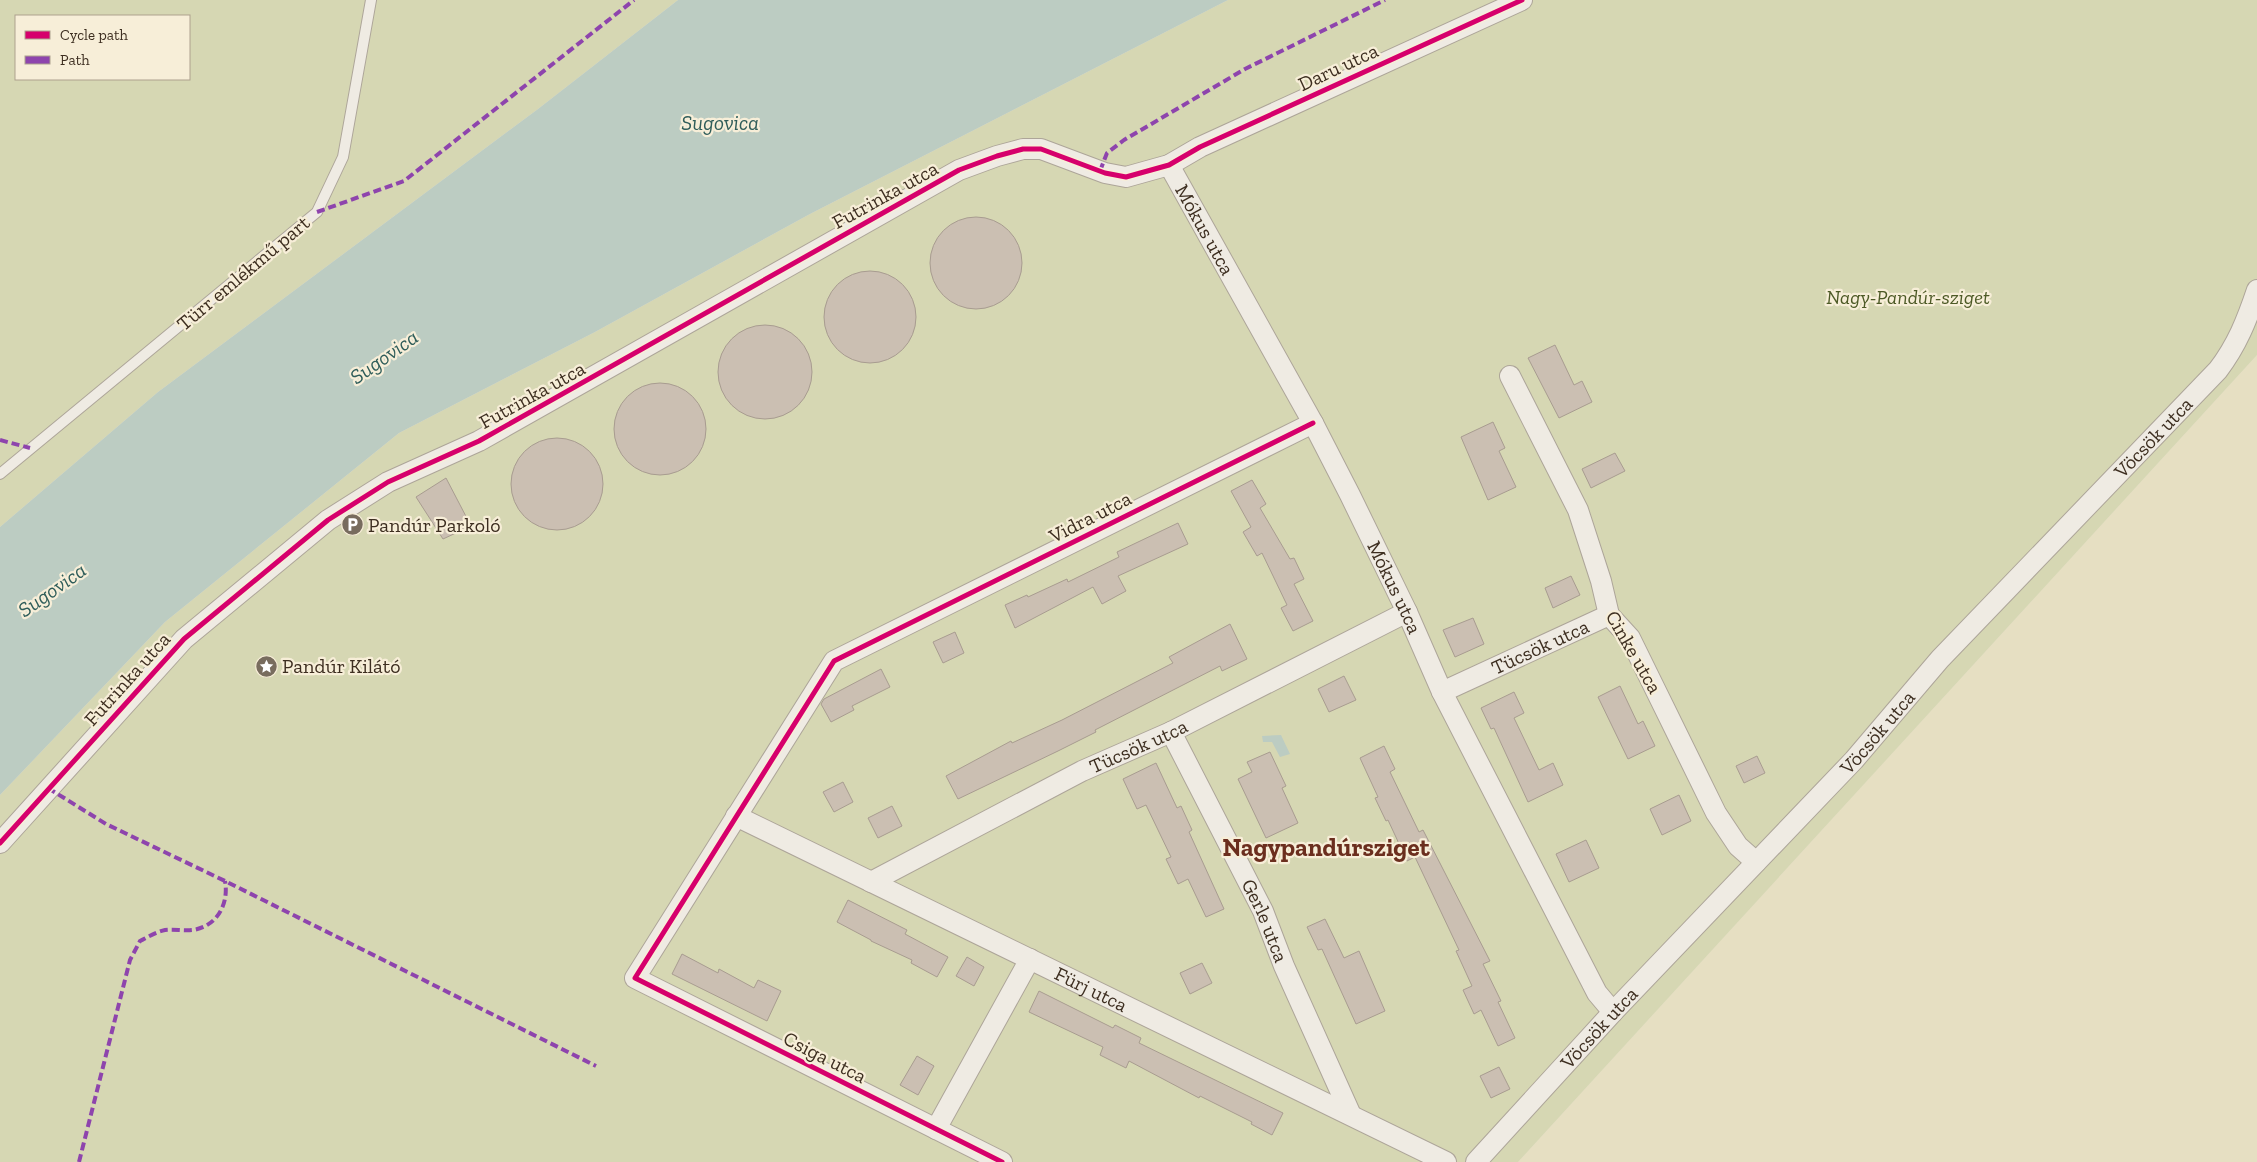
<svg xmlns="http://www.w3.org/2000/svg" width="2257" height="1162" font-family="'Zilla Slab',serif">
<style>
.farmland{fill:#e6dfc2}
.green{fill:#d6d7b3;fill-rule:evenodd}
.water{fill:#bcccc2}
.building{fill:#cbbfb2;stroke:#a89c90}
.lines{fill:none;stroke-linecap:round;stroke-linejoin:round}
.service-casing{stroke:#ada599;stroke-width:12}
.minor-casing{stroke:#ada599;stroke-width:22}
.service{stroke:#efebe3;stroke-width:10}
.minor{stroke:#efebe3;stroke-width:20}
.quiet{stroke:#8e44ad;stroke-width:4;stroke-dasharray:8 4;stroke-linecap:butt}
.cycleway-casing{stroke:#f7eed8;stroke-width:8}
.cycleway{stroke:#d6006c;stroke-width:5}
.labels{text-anchor:middle;stroke-width:4.5;stroke-linejoin:round;paint-order:stroke}
.street-label{font-size:20px;fill:#3d2e20;stroke:#f7eed8}
.park-label{font-size:20px;font-style:italic;fill:#4d5a26;stroke:#f7eed8}
.poi-label{font-size:20px;fill:#3d2e20;stroke:#f7eed8;text-anchor:start}
.water-label{font-size:21px;font-style:italic;fill:#2f5d5a;stroke:#f7eed8}
.district-label{font-size:25px;font-weight:bold;fill:#6b2e1e;stroke:#f7eed8}
</style>
<rect width="100%" height="100%" fill="#e7e0d1"/>
<polygon class="farmland" points="2257,355 2257,1162 1518,1162 1853,796"/>
<g class="green">
<path d="M0,0H678L538,109L158,392L0,527ZM16,16H189V79H16Z"/>
<polygon points="1228,0 2257,0 2257,355 1518,1162 0,1162 0,795 165,622 399,433 595,332 810,214"/>
</g>
<g class="water">
<polygon points="678,0 1228,0 810,214 595,332 399,433 165,622 0,795 0,527 158,392 538,109"/>
<polygon points="1281,735 1290,754 1280,757 1272,742 1263,742 1262,736"/>
</g>
<g class="building">
<circle cx="976" cy="263" r="46"/>
<circle cx="870" cy="317" r="46"/>
<circle cx="765" cy="372" r="47"/>
<polygon points="1555,345 1574,385 1582,381 1592,402 1559,418 1528,358"/>
<circle cx="660" cy="429" r="46"/>
<polygon points="1493,422 1505,448 1499,451 1516,487 1488,500 1461,437"/>
<circle cx="557" cy="484" r="46"/>
<polygon points="1615,453 1625,471 1591,488 1582,469"/>
<polygon points="446,478 471,526 443,539 416,497"/>
<polygon points="1252,480 1266,504 1260,508 1290,559 1294,558 1304,579 1294,584 1313,621 1293,631 1281,608 1287,605 1262,553 1257,556 1243,532 1251,527 1231,491"/>
<polygon points="1178,523 1188,544 1118,576 1126,591 1102,604 1093,587 1015,628 1005,605 1027,595 1028,597 1067,579 1068,582 1119,557 1117,552"/>
<polygon points="1571,576 1580,595 1553,608 1545,588"/>
<polygon points="1473,618 1484,644 1455,657 1443,630"/>
<polygon points="1230,624 1247,659 1222,671 1220,666 1095,730 1096,732 1058,751 958,799 946,776 1011,741 1012,743 1062,720 1173,663 1169,657"/>
<polygon points="955,632 964,653 943,663 933,642"/>
<polygon points="881,669 890,687 852,706 854,710 831,722 821,704 824,699"/>
<polygon points="1344,676 1356,700 1329,712 1318,689"/>
<polygon points="1620,686 1638,724 1643,721 1655,746 1628,759 1598,697"/>
<polygon points="1514,692 1524,713 1514,718 1539,770 1553,763 1563,785 1528,802 1494,728 1491,729 1481,708"/>
<polygon points="1384,746 1395,769 1390,772 1419,832 1423,830 1490,961 1483,964 1501,1001 1498,1002 1515,1038 1498,1046 1481,1010 1474,1014 1463,990 1472,986 1456,951 1459,950 1415,857 1407,861 1388,820 1386,821 1375,798 1378,797 1360,758"/>
<polygon points="1270,752 1286,786 1282,788 1298,823 1266,838 1238,779 1252,772 1247,762"/>
<polygon points="1757,756 1765,773 1744,783 1736,766"/>
<polygon points="1156,763 1177,808 1181,806 1192,830 1189,832 1224,909 1206,917 1188,879 1178,884 1166,859 1171,857 1146,805 1137,809 1123,779"/>
<polygon points="843,782 853,802 834,812 823,792"/>
<polygon points="1679,795 1691,821 1662,835 1650,809"/>
<polygon points="892,806 902,826 878,838 868,818"/>
<polygon points="1586,840 1599,868 1569,882 1556,854"/>
<polygon points="848,900 907,930 905,934 948,957 937,977 911,963 912,960 871,941 871,940 837,922"/>
<polygon points="1325,919 1344,958 1359,951 1385,1011 1356,1024 1322,949 1318,950 1307,927"/>
<polygon points="682,954 718,973 719,969 754,988 758,980 781,991 767,1021 672,974"/>
<polygon points="967,957 984,967 974,986 956,976"/>
<polygon points="1202,963 1212,983 1190,994 1180,973"/>
<polygon points="1039,991 1113,1028 1115,1025 1141,1038 1139,1043 1283,1113 1272,1135 1251,1124 1252,1122 1200,1096 1199,1098 1129,1061 1126,1068 1100,1055 1103,1047 1029,1012"/>
<polygon points="917,1056 934,1066 918,1095 900,1085"/>
<polygon points="1499,1067 1510,1089 1491,1098 1480,1076"/>
</g>
<g class="lines">
<defs>
<polyline id="service" points="0,474 317,212 343,157 371,0"/>
<g id="minor">
<path id="s1" d="M1169,165L1313,423L1350,495L1407,612L1442,692L1597,993L1613,1012"/>
<polyline points="1510,376 1578,510 1601,581 1609,615 1630,638 1716,813 1738,846 1756,862"/>
<path id="s2" d="M1442,692L1609,615"/>
<path id="s3" d="M1171,732L1263,911L1284,966L1351,1115"/>
<path id="s4" d="M736,816L1446,1162"/>
<polyline points="0,843 184,639 328,520 388,482 479,441 959,170 997,156 1023,149 1041,149 1105,173 1126,177 1169,165 1200,147 1522,0"/>
<path id="s5" d="M871,882L1082,771L1171,732L1407,612"/>
<polyline points="936,1129 1030,959"/>
<polyline points="1002,1162 635,978 834,661 1313,423"/>
<path id="s6" d="M1476,1162L1613,1012L1854,760L1940,659L2218,370C2237,345 2247,320 2257,290"/>
</g>
</defs>
<use href="#service" class="service-casing"/>
<use href="#minor" class="minor-casing"/>
<use href="#service" class="service"/>
<use href="#minor" class="minor"/>
<g class="quiet">
<polyline points="1100,171 1107,153 1124,140 1245,69 1385,0"/>
<polyline points="317,212 404,181 634,0"/>
<polyline points="0,440 30,448"/>
<polyline points="48,788 106,824 225,881 596,1066"/>
<path d="M79,1162L130,960L140,941C148,937 156,932 165,930C174,929 184,931 193,930C218,926 229,903 225,881"/>
</g>
<defs>
<g id="cycleway">
<polyline points="0,843 184,639 328,520 388,482 479,441 959,170 997,156 1023,149 1041,149 1105,173 1126,177 1169,165 1200,147 1522,0"/>
<polyline points="1002,1162 635,978 834,661 1313,423"/>
</g>
</defs>
<use href="#cycleway" class="cycleway-casing"/>
<use href="#cycleway" class="cycleway"/>
</g>
<defs>
<symbol id="parking-disc" viewBox="-11 -11 22 22"><circle r="9.5" fill="#786c5e" stroke="#f7eed8"/><path d="M-3.5-5.5H1a3.5 3.5 0 0 1 0 7H-1V5.5H-3.5ZM-1-3.4V-.6H.8a1.4 1.4 0 0 0 0-2.8Z" fill="#fff"/></symbol>
<symbol id="sight-disc" viewBox="-11 -11 22 22"><circle r="9.5" fill="#786c5e" stroke="#f7eed8"/><path d="M0-6L1.8-2.2L6-1.7L2.9 1.2L3.7 5.4L0 3.3L-3.7 5.4L-2.9 1.2L-6-1.7L-1.8-2.2Z" fill="#fff"/></symbol>
</defs>
<g fill-rule="evenodd">
<use href="#parking-disc" x="340" y="512" width="25" height="25"/>
<use href="#sight-disc" x="254" y="654" width="25" height="25"/>
</g>
<g class="labels">
<g class="street-label">
<text transform="translate(1338 67) rotate(-25)" y="7">Daru utca</text>
<text transform="translate(885 195) rotate(-29)" y="7">Futrinka utca</text>
<text dy="7" stroke="none"><textPath href="#s1" startOffset="74">Mókus utca</textPath></text>
<text transform="translate(243 273) rotate(-40)" y="7">Türr emlékmű part</text>
<text transform="translate(532 395) rotate(-29)" y="7">Futrinka utca</text>
<text dy="7" stroke="none"><textPath href="#s6" startOffset="992">Vöcsök utca</textPath></text>
<text transform="translate(1090 517) rotate(-27)" y="7">Vidra utca</text>
<text dy="7" stroke="none"><textPath href="#s1" startOffset="479">Mókus utca</textPath></text>
<text dy="7" stroke="none"><textPath href="#s2" startOffset="108">Tücsök utca</textPath></text>
<text transform="translate(1634 652) rotate(60)" y="7">Cinke utca</text>
<text transform="translate(127 679) rotate(-48)" y="7">Futrinka utca</text>
<text dy="7" stroke="none"><textPath href="#s6" startOffset="588">Vöcsök utca</textPath></text>
<text dy="7" stroke="none"><textPath href="#s5" startOffset="300">Tücsök utca</textPath></text>
<text dy="7" stroke="none"><textPath href="#s3" startOffset="211">Gerle utca</textPath></text>
<text dy="7" stroke="none"><textPath href="#s4" startOffset="395">Fürj utca</textPath></text>
<text dy="7" stroke="none"><textPath href="#s6" startOffset="182">Vöcsök utca</textPath></text>
<text transform="translate(825 1057) rotate(27)" y="7">Csiga utca</text>
</g>
<g class="park-label">
<text x="1908" y="304">Nagy-Pandúr-sziget</text>
</g>
<g class="poi-label">
<text x="368" y="532">Pandúr Parkoló</text>
<text x="282" y="673">Pandúr Kilátó</text>
</g>
<g class="water-label">
<text x="720" y="130">Sugovica</text>
<text transform="translate(384 357) rotate(-35)" y="7">Sugovica</text>
<text transform="translate(52 590) rotate(-35)" y="7">Sugovica</text>
</g>
<g class="district-label">
<text x="1326" y="856">Nagypandúrsziget</text>
</g>
</g>
<rect x="15" y="15" width="175" height="65" fill="#f7eed8" stroke="#ada18e"/>
<rect x="25" y="31" width="25" height="8" fill="#d6006c" stroke="#ada18e"/>
<text x="60" y="40" font-size="15" fill="#3d2e20">Cycle path</text>
<rect x="25" y="56" width="25" height="8" fill="#8e44ad" stroke="#ada18e"/>
<text x="60" y="65" font-size="15" fill="#3d2e20">Path</text>
</svg>
